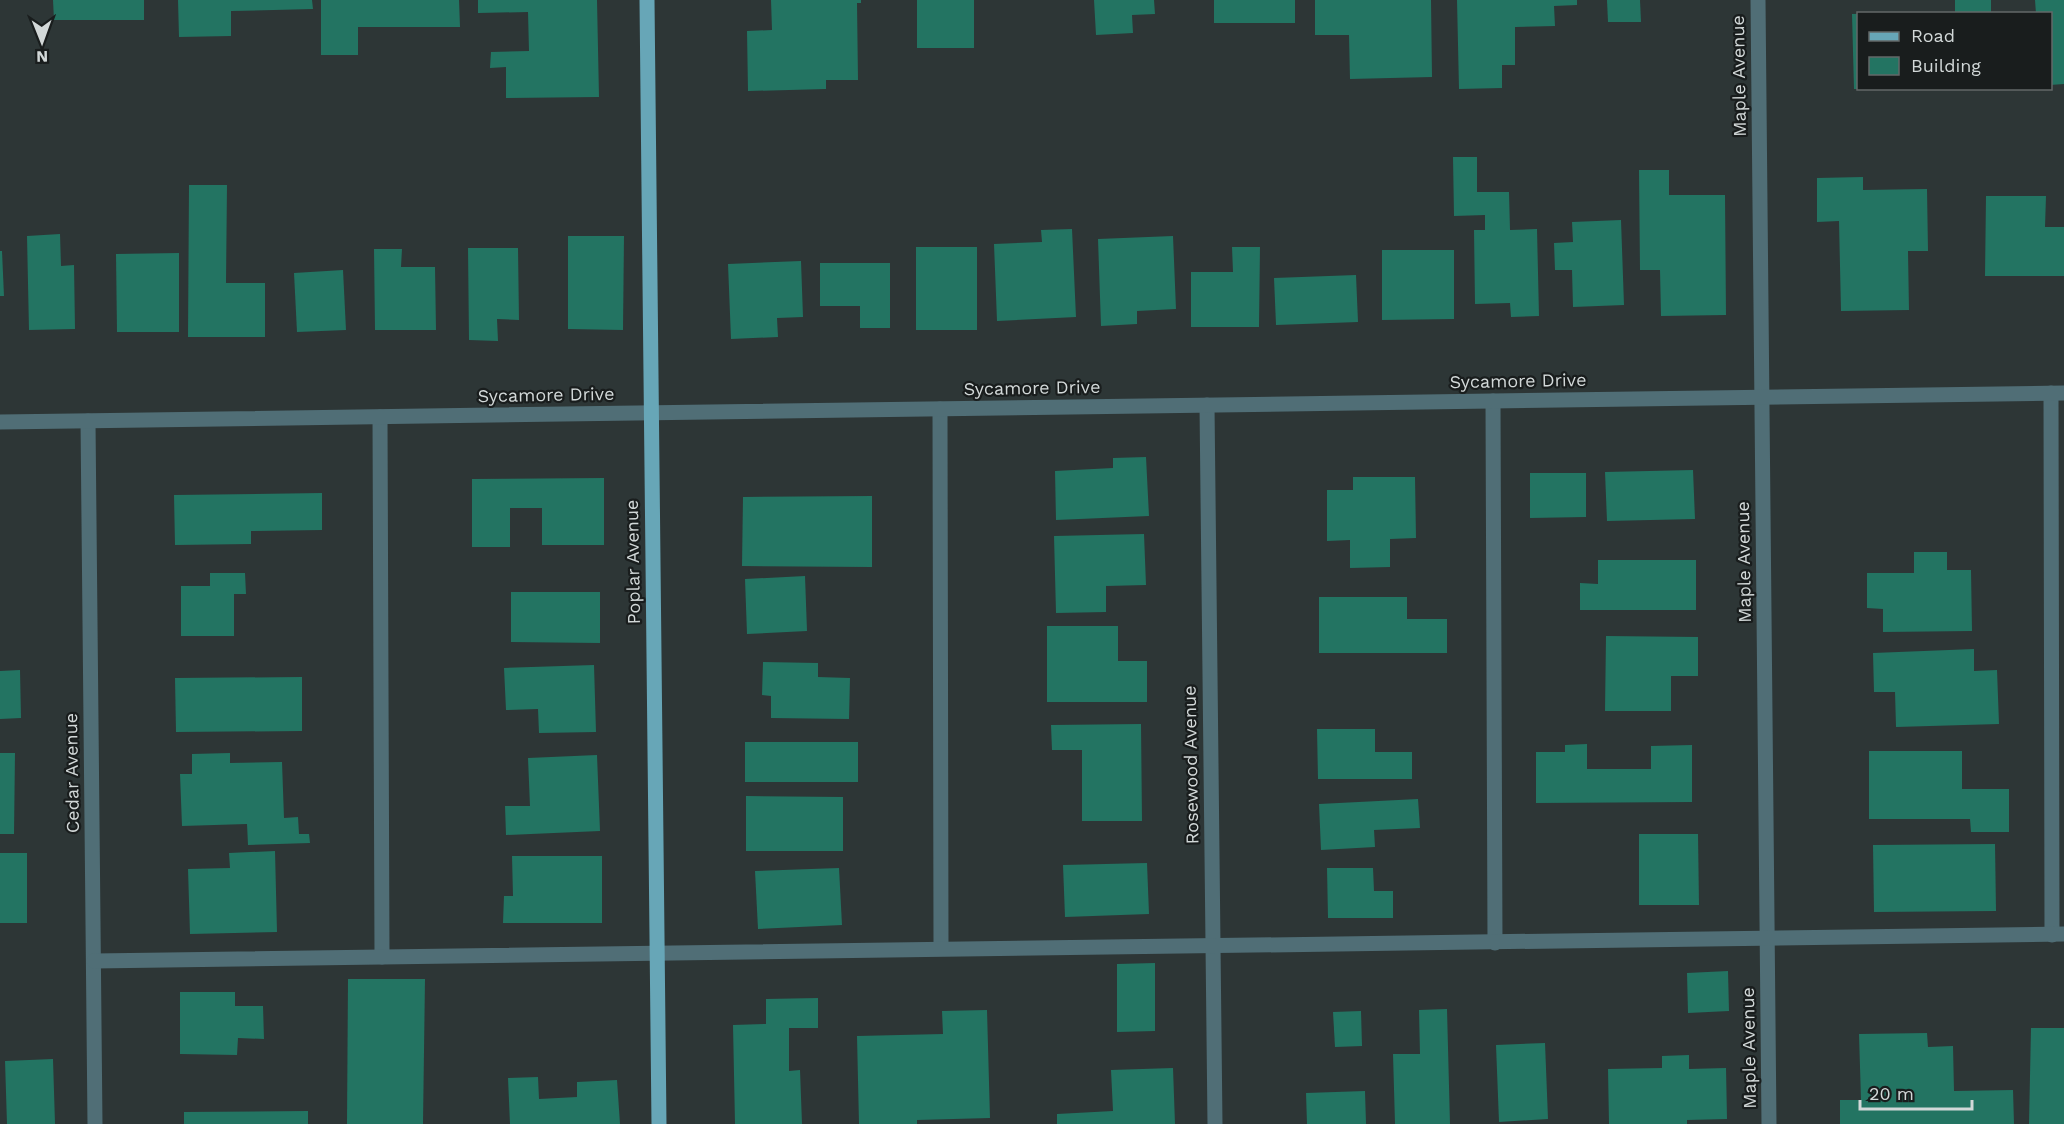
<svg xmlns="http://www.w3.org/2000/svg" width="2064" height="1124" font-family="'Work Sans',sans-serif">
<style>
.building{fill:#237462}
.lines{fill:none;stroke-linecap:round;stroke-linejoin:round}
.minor{stroke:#506e76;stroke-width:15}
.major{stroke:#67a6b7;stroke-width:15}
.labels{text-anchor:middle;stroke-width:4.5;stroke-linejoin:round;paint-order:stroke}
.street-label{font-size:18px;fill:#d2d8d8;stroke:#191d1d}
</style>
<rect width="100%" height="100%" fill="#2d3636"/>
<g class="building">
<polygon points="53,0 144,0 144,20 54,20"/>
<polygon points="178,0 312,0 313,9 231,11 231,36 179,37"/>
<polygon points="321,0 459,0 460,27 358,27 358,55 321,55"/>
<polygon points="478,0 597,0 599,97 506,98 506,67 490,68 491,52 529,51 528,12 478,13"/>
<polygon points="771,0 861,0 861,3 857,3 858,80 826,80 826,89 748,91 747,31 772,30"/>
<rect x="917" y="0" width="57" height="48"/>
<polygon points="1094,0 1154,0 1155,14 1132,15 1133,33 1096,35"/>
<rect x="1214" y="0" width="81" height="23"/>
<polygon points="1315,0 1431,0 1432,77 1350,79 1349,35 1315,35"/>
<polygon points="1457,0 1577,0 1577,5 1554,6 1555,26 1515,27 1515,65 1502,65 1502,88 1459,89"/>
<polygon points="1607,0 1640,0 1641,22 1608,22"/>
<rect x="1955" y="0" width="36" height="14"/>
<polygon points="2035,0 2064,0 2064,84 2050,85 2050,14 2036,14"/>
<polygon points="1852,14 1858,14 1858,89 1854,89"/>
<polygon points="1453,157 1477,157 1477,192 1509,192 1510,230 1537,229 1539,316 1511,317 1510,303 1475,304 1474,230 1485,230 1485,215 1454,216"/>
<polygon points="1639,170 1669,170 1669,195 1725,195 1726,315 1661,316 1660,270 1640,270"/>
<polygon points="1863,177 1863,190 1927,189 1928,251 1908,251 1909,310 1841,311 1839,221 1817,222 1817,178"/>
<polygon points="189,185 227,185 226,283 265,283 265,337 188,337"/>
<polygon points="1986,196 2046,196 2045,227 2064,227 2064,276 1985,276"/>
<polygon points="1621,220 1624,305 1573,307 1572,270 1555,270 1554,243 1573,242 1572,222"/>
<polygon points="1072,229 1076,317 997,321 994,244 1042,242 1041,230"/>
<polygon points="60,234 61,266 74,265 75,329 29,330 27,236"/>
<polygon points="568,236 624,236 623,330 568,329"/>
<polygon points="1173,236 1176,309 1137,311 1137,324 1101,326 1098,239"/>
<rect x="916" y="247" width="61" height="83"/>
<polygon points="1232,247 1260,247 1259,327 1191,327 1191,272 1233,272"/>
<polygon points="468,248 518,248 519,320 497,319 498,341 469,340"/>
<polygon points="374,249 402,249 401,267 435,267 436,330 375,330"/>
<polygon points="1382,250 1454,250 1454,319 1382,320"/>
<polygon points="0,251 2,251 4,296 0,296"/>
<polygon points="179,253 179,332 117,332 116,254"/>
<polygon points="801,261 803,317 777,318 778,337 731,339 728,264"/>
<polygon points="820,263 890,263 890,328 860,328 860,306 820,306"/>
<polygon points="343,270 346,330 297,332 294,273"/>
<polygon points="1356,275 1358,322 1276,325 1274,278"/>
<polygon points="1146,457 1149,516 1056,520 1055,471 1113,468 1113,458"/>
<polygon points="1693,470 1695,519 1607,521 1605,472"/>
<polygon points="1530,473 1586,473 1586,517 1530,518"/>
<polygon points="1353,477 1415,477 1416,538 1390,539 1390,567 1350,568 1350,540 1327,541 1327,490 1353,490"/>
<polygon points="604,478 604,545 542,545 542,508 510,508 510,547 472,547 472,479"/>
<polygon points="322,493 322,530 251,531 251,544 175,545 174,495"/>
<polygon points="872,496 872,567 742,566 743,497"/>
<polygon points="1144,534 1146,585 1106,586 1106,612 1056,613 1054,536"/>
<polygon points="1914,552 1947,552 1947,570 1971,570 1972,631 1883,632 1883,609 1867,608 1867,573 1914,573"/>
<polygon points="1598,560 1696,560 1696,610 1580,610 1580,583 1598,584"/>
<polygon points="210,573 245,573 246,594 234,594 234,636 181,636 181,586 210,586"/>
<polygon points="805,576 807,631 747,634 745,579"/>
<polygon points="511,592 600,592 600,643 511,642"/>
<polygon points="1319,597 1407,597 1407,619 1447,619 1447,653 1319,653"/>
<polygon points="1047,626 1118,626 1118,661 1147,661 1147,702 1047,702"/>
<polygon points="1606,636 1698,637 1698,676 1671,676 1671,711 1605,711"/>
<polygon points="1974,649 1974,671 1997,670 1999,724 1896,727 1895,692 1874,692 1873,653"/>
<polygon points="763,662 818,663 818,677 850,678 849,719 771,718 771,696 762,695"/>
<polygon points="594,665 596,732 539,733 538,709 506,710 504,668"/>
<polygon points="20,670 21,718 0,719 0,671"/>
<polygon points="302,677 302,731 176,732 175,678"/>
<polygon points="1141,724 1142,821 1082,821 1082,750 1052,750 1051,725"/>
<polygon points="1317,729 1375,729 1375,752 1412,752 1412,779 1318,779"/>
<rect x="745" y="742" width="113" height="40"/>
<polygon points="1587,744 1587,769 1651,769 1651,746 1692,745 1692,802 1536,803 1536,752 1565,752 1565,745"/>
<polygon points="1869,751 1962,751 1962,789 2009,789 2009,832 1971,832 1970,819 1869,819"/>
<polygon points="0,753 15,753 14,834 0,834"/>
<polygon points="230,753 230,763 282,762 284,818 298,817 299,834 309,834 310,843 248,845 247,824 182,826 180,774 192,774 192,754"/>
<polygon points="597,755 600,831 506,835 505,806 530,806 528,758"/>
<polygon points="746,796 843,797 843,851 746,851"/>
<polygon points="1418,799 1420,828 1374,830 1375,847 1321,850 1319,804"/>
<polygon points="1639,834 1698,834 1699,905 1639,905"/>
<polygon points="1995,844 1996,911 1874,912 1873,845"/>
<polygon points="275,851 277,932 190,934 188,869 230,868 229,853"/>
<rect x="0" y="853" width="27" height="70"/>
<polygon points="512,856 602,856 602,923 503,923 504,896 513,896"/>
<polygon points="1147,863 1149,914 1065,917 1063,865"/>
<polygon points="839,868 842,925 758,929 755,871"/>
<polygon points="1327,868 1373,868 1374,891 1393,891 1393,918 1328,918"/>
<polygon points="1155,963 1155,1031 1117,1032 1117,964"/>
<polygon points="1728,971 1729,1011 1688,1013 1687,973"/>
<polygon points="348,979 425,979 423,1124 347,1124"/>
<polygon points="180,992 235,992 235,1006 263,1006 264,1039 238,1038 237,1055 180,1054"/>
<polygon points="818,998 818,1028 789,1028 789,1071 800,1070 802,1124 735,1124 733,1025 766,1024 766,999"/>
<polygon points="1447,1009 1450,1124 1395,1124 1393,1054 1420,1054 1419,1010"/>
<polygon points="987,1010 990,1118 917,1120 917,1124 859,1124 857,1036 943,1034 942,1011"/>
<polygon points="1361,1011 1362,1046 1335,1047 1333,1012"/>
<polygon points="2031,1028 2064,1028 2064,1124 2029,1124"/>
<polygon points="1927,1033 1928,1047 1953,1046 1954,1091 2013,1090 2014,1124 1840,1124 1840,1100 1861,1100 1859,1034"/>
<polygon points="1545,1043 1548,1119 1499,1122 1496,1045"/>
<polygon points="1689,1055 1689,1069 1726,1068 1727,1119 1687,1120 1687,1124 1609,1124 1608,1069 1662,1068 1662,1056"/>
<polygon points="53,1059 55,1124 7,1124 5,1061"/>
<polygon points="1173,1068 1175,1124 1057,1124 1057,1114 1113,1111 1111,1070"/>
<polygon points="538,1077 539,1099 577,1097 577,1082 617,1080 620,1124 510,1124 508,1078"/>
<polygon points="1365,1091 1366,1124 1307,1124 1306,1093"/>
<polygon points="308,1111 308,1124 184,1124 184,1112"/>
</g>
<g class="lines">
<g class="minor">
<polyline points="1758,0 1769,1124"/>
<polyline points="2051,393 2052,935"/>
<polyline points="1493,401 1495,943"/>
<polyline points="1207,405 1215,1124"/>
<polyline points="940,409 941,948"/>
<polyline points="380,417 382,957"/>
<polyline points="88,421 95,1124"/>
<polyline points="0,422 2064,393"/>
<polyline points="94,961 2064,934"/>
</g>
<polyline class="major" points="647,0 659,1124"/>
</g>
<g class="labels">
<g class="street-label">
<text transform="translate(1739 76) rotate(-91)" y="6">Maple Avenue</text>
<text transform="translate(1518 381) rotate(-1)" y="6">Sycamore Drive</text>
<text transform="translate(1032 388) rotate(-1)" y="6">Sycamore Drive</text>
<text transform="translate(546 395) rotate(-1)" y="6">Sycamore Drive</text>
<text transform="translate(633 562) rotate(-91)" y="6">Poplar Avenue</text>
<text transform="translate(1744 562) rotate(-91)" y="6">Maple Avenue</text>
<text transform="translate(1191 765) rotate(-91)" y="6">Rosewood Avenue</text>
<text transform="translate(72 773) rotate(-91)" y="6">Cedar Avenue</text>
<text transform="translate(1749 1048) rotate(-91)" y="6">Maple Avenue</text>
</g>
</g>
<rect x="1857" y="12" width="195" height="78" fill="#191d1d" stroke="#636868" stroke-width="1.5"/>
<rect x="1869" y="32" width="30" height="9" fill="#67a6b7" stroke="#636868" stroke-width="1.5"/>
<text x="1911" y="42" font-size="18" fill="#d2d8d8">Road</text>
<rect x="1869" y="57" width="30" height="18" fill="#237462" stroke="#636868" stroke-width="1.5"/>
<text x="1911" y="72" font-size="18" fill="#d2d8d8">Building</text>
<g transform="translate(42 42) rotate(179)" stroke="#191d1d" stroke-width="4.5" paint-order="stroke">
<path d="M0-4.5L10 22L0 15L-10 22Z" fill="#d2d8d8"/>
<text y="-9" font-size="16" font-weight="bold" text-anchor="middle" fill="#d2d8d8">N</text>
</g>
<path d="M1860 1100v9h112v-9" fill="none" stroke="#d2d8d8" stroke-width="3"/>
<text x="1869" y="1100" font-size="18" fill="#d2d8d8" stroke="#191d1d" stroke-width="4.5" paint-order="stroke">20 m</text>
</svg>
